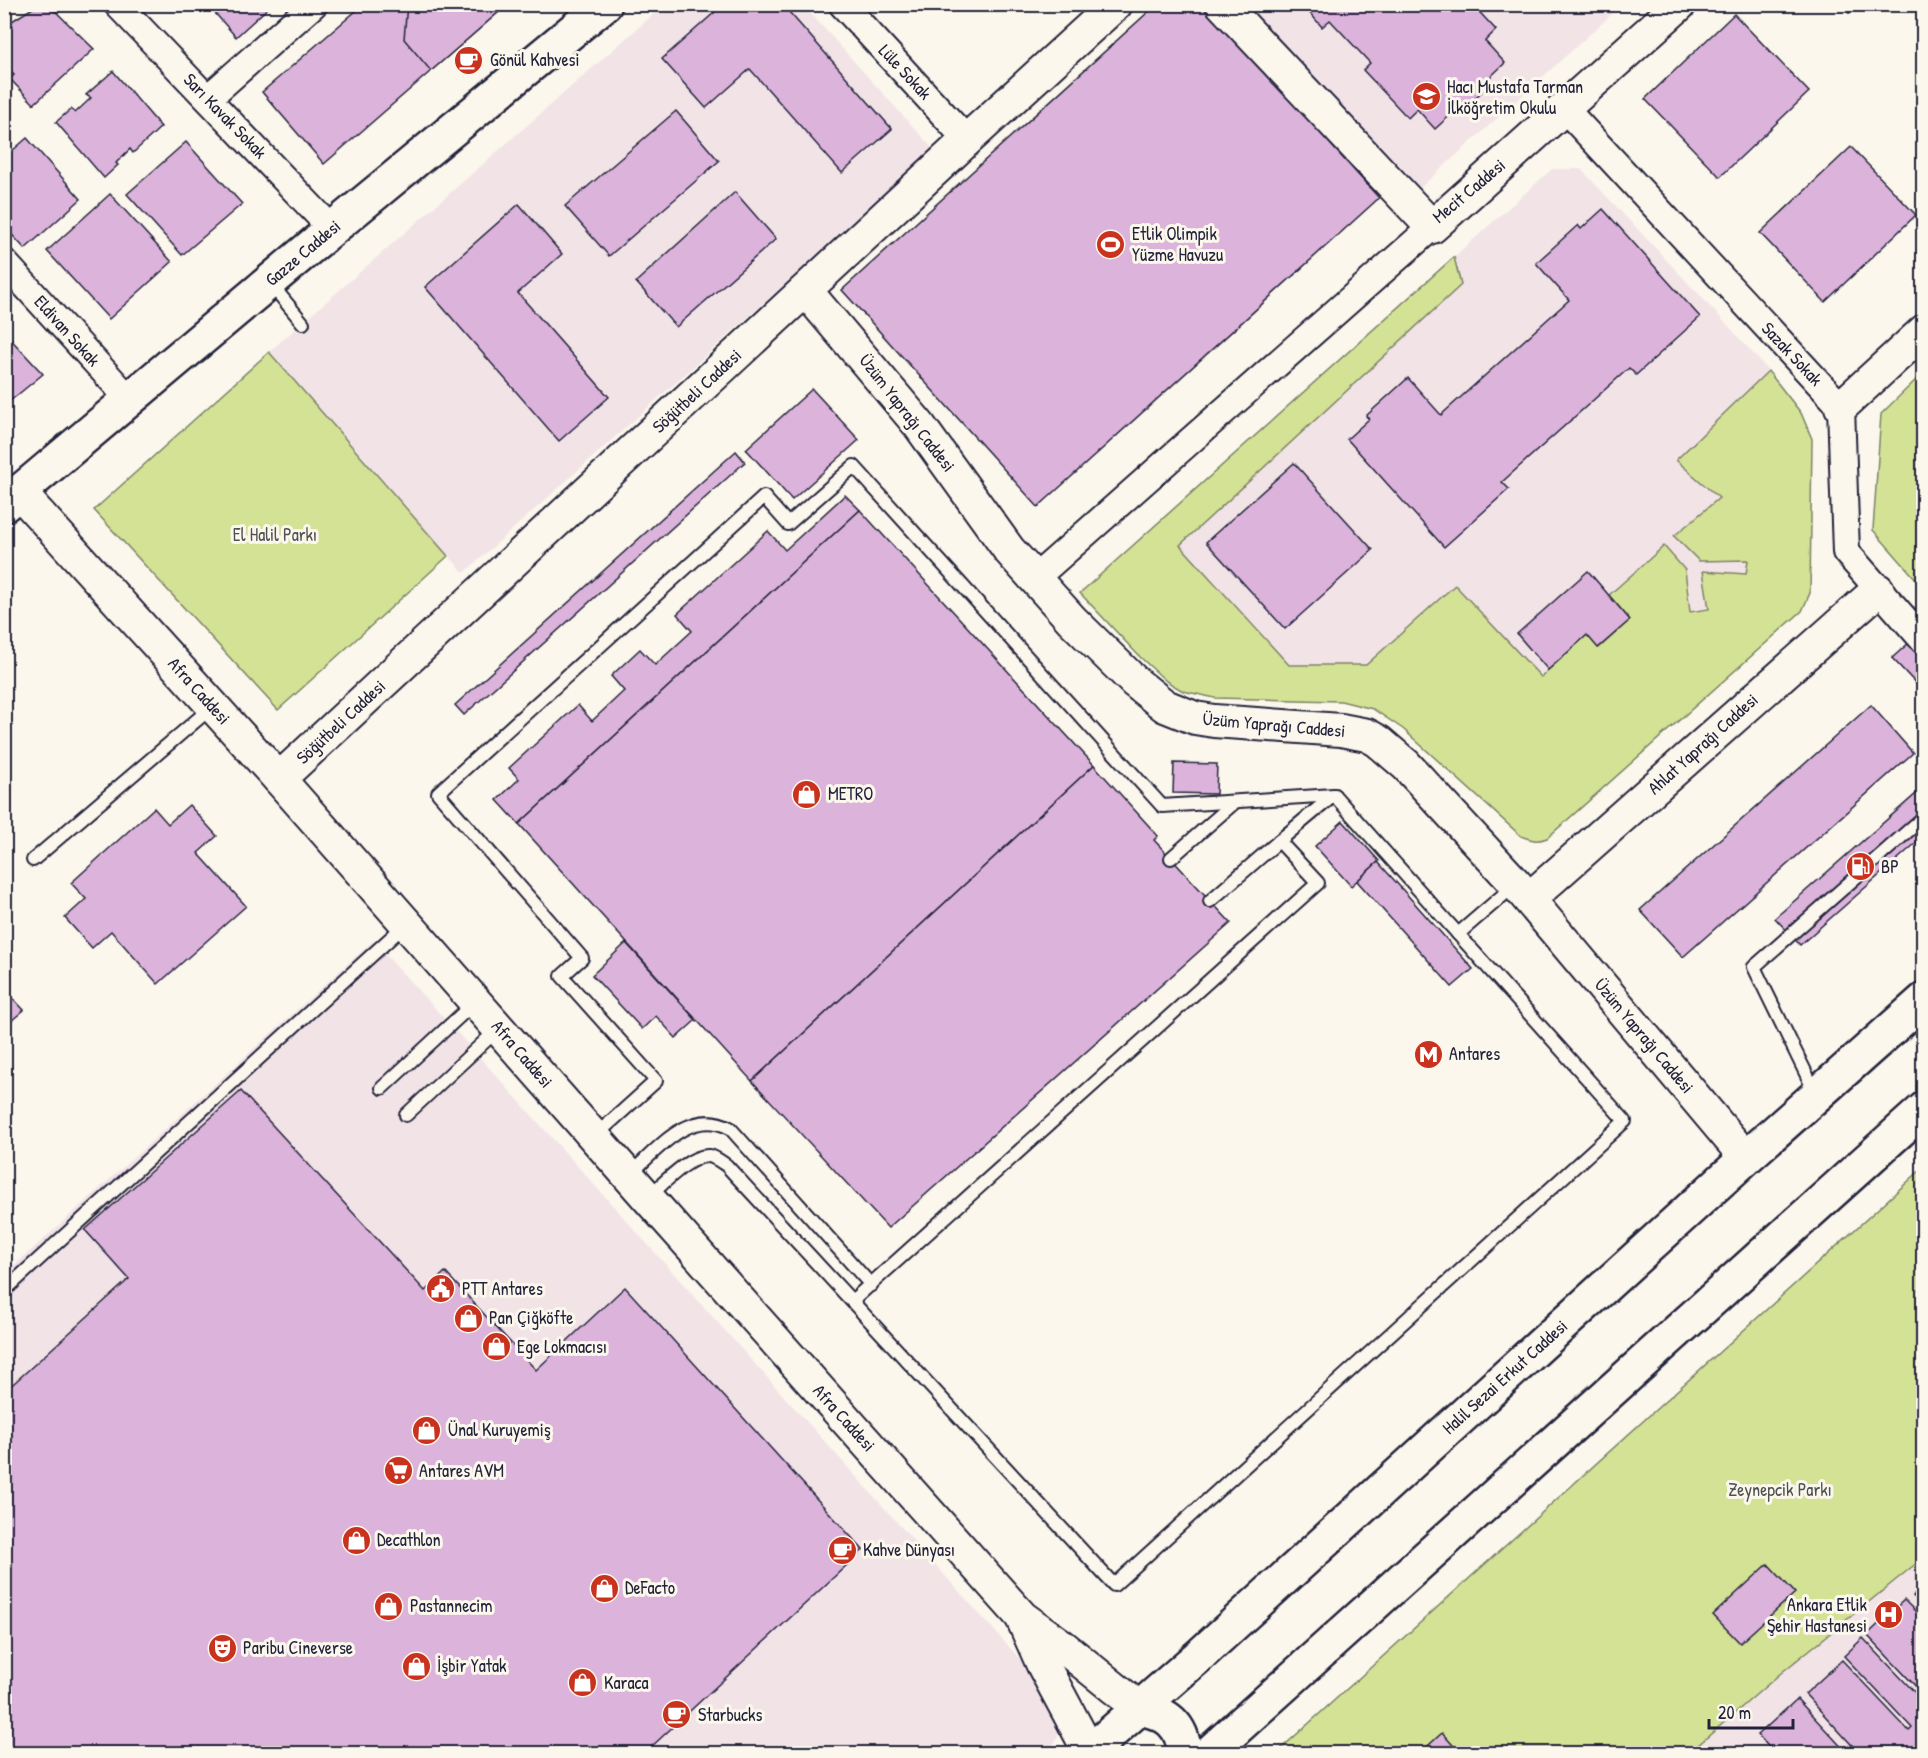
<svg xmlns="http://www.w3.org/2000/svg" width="1928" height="1758" font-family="'Patrick Hand',sans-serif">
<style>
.built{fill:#f2e3e7}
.green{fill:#d4e295;stroke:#7b8268;stroke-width:1.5}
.building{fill:#dcb4db;stroke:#22223b;stroke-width:1.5}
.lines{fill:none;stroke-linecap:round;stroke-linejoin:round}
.service-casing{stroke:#22223b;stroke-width:16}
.minor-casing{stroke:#22223b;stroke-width:30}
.tertiary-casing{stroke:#22223b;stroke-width:36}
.secondary-casing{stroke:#22223b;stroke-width:38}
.service{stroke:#fbf7ec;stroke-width:12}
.minor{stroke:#fbf7ec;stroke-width:26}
.tertiary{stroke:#fbf7ec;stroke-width:32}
.secondary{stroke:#fbf7ec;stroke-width:33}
.labels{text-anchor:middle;stroke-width:6;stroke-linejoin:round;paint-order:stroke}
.poi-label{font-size:18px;fill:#22223b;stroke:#fbf7ec;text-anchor:start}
.street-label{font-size:18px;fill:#22223b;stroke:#fbf7ec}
.park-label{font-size:18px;fill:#4e5252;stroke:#fbf7ec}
</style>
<rect width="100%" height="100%" fill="#fbf7ec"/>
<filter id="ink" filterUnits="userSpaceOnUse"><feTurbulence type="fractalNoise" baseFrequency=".0167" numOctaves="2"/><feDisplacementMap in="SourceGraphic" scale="12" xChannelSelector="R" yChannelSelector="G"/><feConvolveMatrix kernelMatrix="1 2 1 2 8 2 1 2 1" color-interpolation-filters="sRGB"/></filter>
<g filter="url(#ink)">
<g class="built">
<polygon points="664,5 803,5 934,150 464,573 269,352"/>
<polygon points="1244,5 1622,5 1419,189"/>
<polygon points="1552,169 1581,169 1733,331 1780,384 1801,413 1812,439 1812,482 1810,593 1802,611 1547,838 1539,841 1531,840 1521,836 1403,729 1373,709 1341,701 1215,698 1183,691 1166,681 1139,656 1080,593"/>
<polygon points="373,941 474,1051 1035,1676 1059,1725 1058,1736 1048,1754 5,1754 5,1274"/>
<polygon points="1923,1558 1923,1753 1689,1754 1781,1673"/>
</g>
<g class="green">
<path d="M1454,257L1461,285L1180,545L1289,665H1366L1455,585L1541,677L1587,635L1599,648L1630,620L1609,595L1664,546L1685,570L1690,612L1709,609L1703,571L1746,574L1748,560L1699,561L1674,536L1719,498L1676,460L1768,371L1801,413L1812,439L1810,593L1802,611L1547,838C1537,842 1531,840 1521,836L1403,729L1373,709L1341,701L1215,698L1183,691L1166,681L1139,656L1080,593Z"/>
<polygon points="269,352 448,556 278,710 94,510"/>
<polygon points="1923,373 1923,587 1873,530 1881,414"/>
<polygon points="1923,1168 1923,1558 1781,1673 1689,1753 1275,1754"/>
</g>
<g class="building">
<polygon points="39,4 48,4 94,49 34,104 10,79 14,75 4,64 4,26"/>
<polygon points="207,4 272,4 236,37"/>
<polygon points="364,4 508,4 324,164 262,92"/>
<polygon points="407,4 508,4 431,71 404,39"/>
<polygon points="724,4 782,4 892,129 842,173 750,69 706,108 662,59"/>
<polygon points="1157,4 1204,4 1379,198 1038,507 842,290"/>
<polygon points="1302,4 1472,4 1496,30 1485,41 1505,63 1487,80 1490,84 1460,112 1457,109 1435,129 1417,109 1408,118 1363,70 1370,63 1330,20 1322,27"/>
<polygon points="1842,4 1858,4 1849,13"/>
<polygon points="1734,14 1809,92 1720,177 1645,99"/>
<polygon points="113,71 161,127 133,153 130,149 116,163 118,165 104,178 56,122 71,109 75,113 91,98 86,95"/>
<polygon points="1924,102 1924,128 1918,123 1921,105"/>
<polygon points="676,111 719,161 609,256 565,206"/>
<polygon points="27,138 81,199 25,249 4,226 4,158"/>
<polygon points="186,142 242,204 182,255 127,194"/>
<polygon points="1851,147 1916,215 1825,302 1760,233"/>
<polygon points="735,192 776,239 676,327 636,282"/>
<polygon points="110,194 172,262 109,319 47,251"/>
<polygon points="519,204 562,254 518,293 609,397 559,441 425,287"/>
<polygon points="1603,209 1700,317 1636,375 1629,368 1502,482 1509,489 1444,547 1347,439 1369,419 1366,416 1408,378 1441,415 1569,300 1536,263 1578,225 1581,229"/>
<polygon points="4,332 43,374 4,406"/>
<polygon points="812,389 859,440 792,500 746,449"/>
<polygon points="736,451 745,462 464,715 455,705"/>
<polygon points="1294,463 1373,550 1285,629 1206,542"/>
<polygon points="845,495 860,510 519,824 497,800 519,779 509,768 578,705 592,721 624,691 611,676 640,649 655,665 692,631 677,614 768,531 785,550"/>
<polygon points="860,510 1094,765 752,1081 519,824"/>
<polygon points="1588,571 1630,620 1598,648 1587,635 1548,670 1517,634"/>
<polygon points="1910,642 1924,657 1924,692 1892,658"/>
<polygon points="1871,705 1913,753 1683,957 1640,910"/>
<polygon points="1174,763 1217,764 1216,794 1173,793"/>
<polygon points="1094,765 1158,836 1154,840 1231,923 888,1228 752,1081"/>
<polygon points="1924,787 1924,836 1800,945 1775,918"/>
<polygon points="189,805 217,836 198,853 246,906 158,984 111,931 92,948 65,918 86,899 71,883 154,808 168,824"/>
<polygon points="1343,821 1379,861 1351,886 1315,846"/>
<polygon points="1378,862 1473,969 1452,987 1357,881"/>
<polygon points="626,943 696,1020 676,1038 656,1016 642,1029 592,975"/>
<polygon points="4,989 24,1010 4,1027"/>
<polygon points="241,1091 425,1291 445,1272 536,1370 625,1287 863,1550 649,1749 649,1754 4,1754 4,1392 129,1279 85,1230"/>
<polygon points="1768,1564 1795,1593 1740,1643 1713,1615"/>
<polygon points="1924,1586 1924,1607 1913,1596"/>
<polygon points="1904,1600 1924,1620 1924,1695 1867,1635"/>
<polygon points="1863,1638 1924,1702 1924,1737 1918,1742 1924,1748 1924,1754 1860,1754 1805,1694 1842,1660 1909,1731 1912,1728 1844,1656"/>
<polygon points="1797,1699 1848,1754 1775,1754 1758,1735"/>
<polygon points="1442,1733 1461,1754 1419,1754"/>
</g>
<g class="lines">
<defs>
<g id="service">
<polyline points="270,283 303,323"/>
<polyline points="1171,858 1235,802"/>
<polyline points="33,860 212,707"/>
<polyline points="1210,901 1279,841"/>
<polyline points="1458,934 1516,884"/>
<polyline points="382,1088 475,1002"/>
<polyline points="1816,1094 1754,967 1924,817"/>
<polyline points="406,1115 497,1030"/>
<path d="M595,1136L656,1081L562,976L582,958L438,793L764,497L788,524L854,466L1162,806L1334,795L1625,1121L1114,1585L726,1165C721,1162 715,1157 709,1156C690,1154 662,1185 648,1197"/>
<path d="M629,1175C656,1151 690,1106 730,1128L871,1285"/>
<polyline points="4,1291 406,924"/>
<polyline points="852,1301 1318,883 1279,841 1334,795"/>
</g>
<g id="minor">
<polyline points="117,4 332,229"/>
<polyline points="842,4 967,140"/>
<polyline points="208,98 314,4"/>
<polyline points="1564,108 1841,407 1846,552 1924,641"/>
<polyline points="4,262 130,400"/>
<polyline points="1034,579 1432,227"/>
</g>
<g id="tertiary">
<polyline points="1222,4 1432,227 1680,4"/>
<polyline points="806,291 919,425 1009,550 1072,620 1135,682 1165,706 1195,718 1214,721 1341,730 1367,735 1378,741 1406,765 1516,884 1746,1158"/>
<polyline points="1841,407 1924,331"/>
<polyline points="20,493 279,779 648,1198 1022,1617 1061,1645 1139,1708"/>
<polyline points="279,779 967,140 1116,4"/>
<polyline points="1529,899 1878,590"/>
<polyline points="1022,1618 1042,1663 1089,1751"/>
</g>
<g id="secondary">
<polyline points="4,505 332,229 605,4"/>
<path d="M1139,1708C1167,1713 1182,1724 1185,1754"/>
<polyline points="1087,1754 1200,1655 1746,1158 1924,1000"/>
<polyline points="1208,1754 1924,1109"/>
</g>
</defs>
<use href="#service" class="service-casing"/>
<use href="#minor" class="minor-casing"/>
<use href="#tertiary" class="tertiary-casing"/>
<use href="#secondary" class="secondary-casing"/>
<use href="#service" class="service"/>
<use href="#minor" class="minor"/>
<use href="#tertiary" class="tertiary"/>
<use href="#secondary" class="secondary"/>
</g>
</g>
<defs>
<symbol id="cafe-disc" viewBox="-11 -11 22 22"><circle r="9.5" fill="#c8321e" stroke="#fbf7ec"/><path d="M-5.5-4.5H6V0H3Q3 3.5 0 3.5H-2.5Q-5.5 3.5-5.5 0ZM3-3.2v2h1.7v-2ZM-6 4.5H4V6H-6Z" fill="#fff"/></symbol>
<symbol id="school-disc" viewBox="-11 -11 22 22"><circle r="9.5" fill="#c8321e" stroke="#fbf7ec"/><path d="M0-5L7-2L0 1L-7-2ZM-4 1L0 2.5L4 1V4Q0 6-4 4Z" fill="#fff"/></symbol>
<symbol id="stadium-disc" viewBox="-11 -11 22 22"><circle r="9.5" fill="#c8321e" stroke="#fbf7ec"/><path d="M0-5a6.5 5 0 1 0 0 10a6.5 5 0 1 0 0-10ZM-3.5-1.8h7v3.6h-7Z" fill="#fff"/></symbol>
<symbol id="shop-disc" viewBox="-11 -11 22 22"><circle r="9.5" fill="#c8321e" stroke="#fbf7ec"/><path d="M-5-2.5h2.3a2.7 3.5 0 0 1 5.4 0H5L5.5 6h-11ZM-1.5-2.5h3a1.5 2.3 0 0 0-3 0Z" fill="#fff"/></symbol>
<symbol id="fuel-disc" viewBox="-11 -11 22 22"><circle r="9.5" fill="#c8321e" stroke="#fbf7ec"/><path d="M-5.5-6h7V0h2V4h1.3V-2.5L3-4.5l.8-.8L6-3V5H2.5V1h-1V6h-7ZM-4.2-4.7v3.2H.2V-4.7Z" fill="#fff"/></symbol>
<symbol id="metro-disc" viewBox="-11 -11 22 22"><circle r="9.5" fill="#c8321e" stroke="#fbf7ec"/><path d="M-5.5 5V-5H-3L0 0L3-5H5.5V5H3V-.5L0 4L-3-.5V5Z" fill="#fff"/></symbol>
<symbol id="civic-disc" viewBox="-11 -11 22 22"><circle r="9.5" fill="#c8321e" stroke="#fbf7ec"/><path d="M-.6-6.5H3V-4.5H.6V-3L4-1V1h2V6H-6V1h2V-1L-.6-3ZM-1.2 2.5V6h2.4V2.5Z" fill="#fff"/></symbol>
<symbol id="supermarket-disc" viewBox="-11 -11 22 22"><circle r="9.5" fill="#c8321e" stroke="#fbf7ec"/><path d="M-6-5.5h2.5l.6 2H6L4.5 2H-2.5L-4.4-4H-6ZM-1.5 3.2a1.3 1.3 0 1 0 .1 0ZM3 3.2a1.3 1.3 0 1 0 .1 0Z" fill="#fff"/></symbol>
<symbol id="hospital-disc" viewBox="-11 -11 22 22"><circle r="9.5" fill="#c8321e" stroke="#fbf7ec"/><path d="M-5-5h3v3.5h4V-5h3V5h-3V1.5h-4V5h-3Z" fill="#fff"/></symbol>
<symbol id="theatre-disc" viewBox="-11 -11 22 22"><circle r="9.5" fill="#c8321e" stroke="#fbf7ec"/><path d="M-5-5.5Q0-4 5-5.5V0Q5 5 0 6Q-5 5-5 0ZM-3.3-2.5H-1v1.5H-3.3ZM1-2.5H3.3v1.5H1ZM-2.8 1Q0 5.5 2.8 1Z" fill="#fff"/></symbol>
</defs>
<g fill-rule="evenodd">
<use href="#cafe-disc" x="452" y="44" width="33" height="33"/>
<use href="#school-disc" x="1410" y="80" width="33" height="33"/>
<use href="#stadium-disc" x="1094" y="228" width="33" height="33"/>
<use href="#shop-disc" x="790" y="778" width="33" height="33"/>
<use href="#fuel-disc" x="1844" y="850" width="33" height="33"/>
<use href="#metro-disc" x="1412" y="1038" width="33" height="33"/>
<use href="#civic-disc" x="424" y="1272" width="33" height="33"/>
<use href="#shop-disc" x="452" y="1302" width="33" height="33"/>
<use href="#shop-disc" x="480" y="1330" width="33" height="33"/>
<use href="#shop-disc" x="410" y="1414" width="33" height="33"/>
<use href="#supermarket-disc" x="382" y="1454" width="33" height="33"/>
<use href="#shop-disc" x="340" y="1524" width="33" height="33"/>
<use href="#cafe-disc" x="826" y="1534" width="33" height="33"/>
<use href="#shop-disc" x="588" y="1572" width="33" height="33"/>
<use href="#shop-disc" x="372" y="1590" width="33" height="33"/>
<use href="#hospital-disc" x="1872" y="1598" width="33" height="33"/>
<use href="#theatre-disc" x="206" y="1632" width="33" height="33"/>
<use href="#shop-disc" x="400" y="1650" width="33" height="33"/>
<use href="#shop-disc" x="566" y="1666" width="33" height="33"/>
<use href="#cafe-disc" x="660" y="1698" width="33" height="33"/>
</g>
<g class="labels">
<g class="poi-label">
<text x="490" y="66">Gönül Kahvesi</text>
<text x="1447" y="93">Hacı Mustafa Tarman<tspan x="1447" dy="21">İlköğretim Okulu</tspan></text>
<text x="1132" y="240">Etlik Olimpik<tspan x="1132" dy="21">Yüzme Havuzu</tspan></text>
<text x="828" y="800">METRO</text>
<text x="1881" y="873">BP</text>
<text x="1449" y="1060">Antares</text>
<text x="462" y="1295">PTT Antares</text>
<text x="489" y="1324">Pan Çiğköfte</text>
<text x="517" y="1353">Ege Lokmacısı</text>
<text x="448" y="1436">Ünal Kuruyemiş</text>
<text x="419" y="1477">Antares AVM</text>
<text x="377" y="1546">Decathlon</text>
<text x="863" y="1556">Kahve Dünyası</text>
<text x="625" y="1594">DeFacto</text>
<text x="1867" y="1611" text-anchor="end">Ankara Etlik<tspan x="1867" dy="21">Şehir Hastanesi</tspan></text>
<text x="410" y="1612">Pastannecim</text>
<text x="243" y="1654">Paribu Cineverse</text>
<text x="437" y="1672">İşbir Yatak</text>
<text x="604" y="1689">Karaca</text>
<text x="698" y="1721">Starbucks</text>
</g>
<g class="street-label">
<text transform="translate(905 72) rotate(47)" y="6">Lüle Sokak</text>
<text transform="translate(225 116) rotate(46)" y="6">Sarı Kavak Sokak</text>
<text transform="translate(1469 191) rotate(-40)" y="6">Mecit Caddesi</text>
<text transform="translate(303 253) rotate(-40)" y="6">Gazze Caddesi</text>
<text transform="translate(67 331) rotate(48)" y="6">Eldivan Sokak</text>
<text transform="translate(1792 354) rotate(47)" y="6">Sazak Sokak</text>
<text transform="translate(697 391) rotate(-43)" y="6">Söğütbeli Caddesi</text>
<text transform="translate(907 413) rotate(52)" y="6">Üzüm Yaprağı Caddesi</text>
<text transform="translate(199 691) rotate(48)" y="6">Afra Caddesi</text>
<text transform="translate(341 722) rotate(-43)" y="6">Söğütbeli Caddesi</text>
<text transform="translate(1274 725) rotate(5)" y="6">Üzüm Yaprağı Caddesi</text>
<text transform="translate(1703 744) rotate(-42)" y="6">Ahlat Yaprağı Caddesi</text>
<text transform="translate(1644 1036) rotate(50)" y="6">Üzüm Yaprağı Caddesi</text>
<text transform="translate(522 1054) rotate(49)" y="6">Afra Caddesi</text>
<text transform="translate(1505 1377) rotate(-42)" y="6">Halil Sezai Erkut Caddesi</text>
<text transform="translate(844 1418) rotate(48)" y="6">Afra Caddesi</text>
</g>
<g class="park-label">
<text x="275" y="541">El Halil Parkı</text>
<text x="1780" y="1496">Zeynepcik Parkı</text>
</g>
</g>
<rect width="1928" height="1758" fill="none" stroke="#fbf7ec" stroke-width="24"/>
<rect x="12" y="12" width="1904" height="1734" fill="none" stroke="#22223b" stroke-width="2" filter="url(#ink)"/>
<path d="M1709 1719v9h84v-9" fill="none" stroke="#22223b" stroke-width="3"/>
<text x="1718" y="1719" font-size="18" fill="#22223b" stroke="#fbf7ec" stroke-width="4.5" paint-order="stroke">20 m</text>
</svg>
